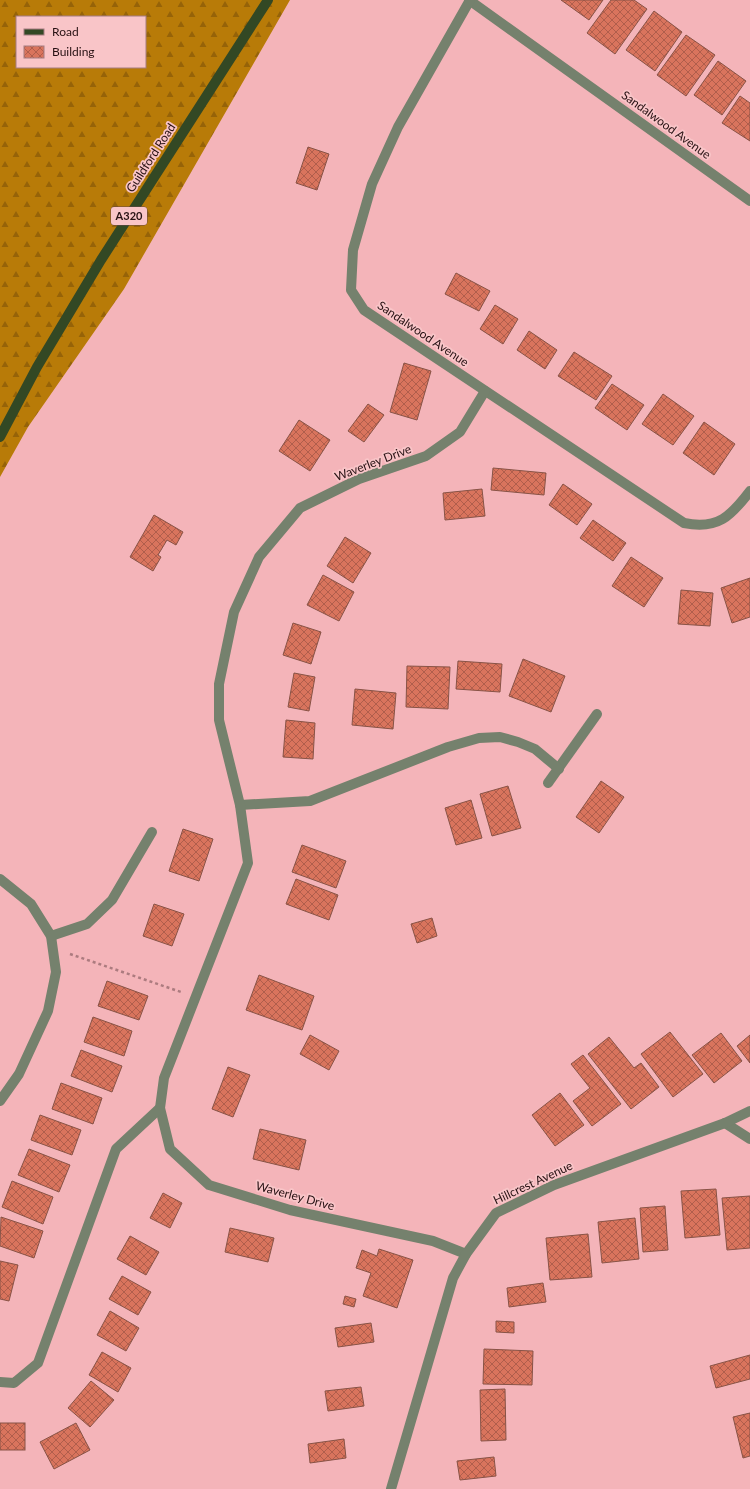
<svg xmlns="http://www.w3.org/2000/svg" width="750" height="1489" font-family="Lato,sans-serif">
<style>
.forest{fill:url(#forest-firs);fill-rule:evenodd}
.building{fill:url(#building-cross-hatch);stroke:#885346}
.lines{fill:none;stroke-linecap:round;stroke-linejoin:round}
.path{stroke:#ac7b7f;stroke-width:2.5;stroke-dasharray:3 3;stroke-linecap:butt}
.lane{stroke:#75816d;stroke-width:10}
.street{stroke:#75816d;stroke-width:10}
.primary{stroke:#334824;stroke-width:10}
.labels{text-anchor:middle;stroke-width:3.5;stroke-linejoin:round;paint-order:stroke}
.shield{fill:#f9c5c8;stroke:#664749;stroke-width:1}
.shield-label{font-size:11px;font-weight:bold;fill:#271113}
.street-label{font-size:12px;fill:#271113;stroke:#f9c5c8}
</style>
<defs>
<pattern id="forest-firs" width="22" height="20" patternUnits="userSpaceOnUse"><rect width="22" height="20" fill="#b87b08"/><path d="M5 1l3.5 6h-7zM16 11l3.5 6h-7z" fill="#966308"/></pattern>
<pattern id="building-cross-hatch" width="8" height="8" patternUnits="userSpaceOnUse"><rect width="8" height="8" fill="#d9745d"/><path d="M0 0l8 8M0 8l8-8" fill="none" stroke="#b05e4c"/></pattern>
</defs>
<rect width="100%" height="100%" fill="#f4b4b9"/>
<path class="forest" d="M0,0H290L124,289L28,427L0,477ZM17,17H145V67H17Z"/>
<g class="building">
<polygon points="561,0 603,0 589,20"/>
<polygon points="611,0 634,0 647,9 615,54 587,33"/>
<polygon points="654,11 682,32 655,71 626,50"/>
<polygon points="686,35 715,55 686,96 657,75"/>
<polygon points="718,61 746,81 722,115 694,95"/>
<polygon points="740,96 750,103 750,141 722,123"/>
<polygon points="308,147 329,154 317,190 296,183"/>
<polygon points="456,273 490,291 479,311 445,294"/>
<polygon points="495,305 518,319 503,344 480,329"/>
<polygon points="529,331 557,350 545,369 517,350"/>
<polygon points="574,352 612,376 596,400 558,376"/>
<polygon points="404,363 431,371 417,420 390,412"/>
<polygon points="612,384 644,405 627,430 595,408"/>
<polygon points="663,394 694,416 673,445 642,424"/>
<polygon points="368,404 384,415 364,442 348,431"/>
<polygon points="299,420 330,440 310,471 279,451"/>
<polygon points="704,422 735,444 714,475 683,453"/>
<polygon points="493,468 546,473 544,495 491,490"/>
<polygon points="563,484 592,504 577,525 549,505"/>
<polygon points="482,489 485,516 445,520 443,493"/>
<polygon points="154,515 183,532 176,545 167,540 158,555 161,557 153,571 130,557"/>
<polygon points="593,520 626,543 613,561 580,538"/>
<polygon points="345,537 371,553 353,583 327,566"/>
<polygon points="631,557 663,578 644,607 612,586"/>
<polygon points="323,575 354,592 339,621 307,605"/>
<polygon points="750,578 750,617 732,623 721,588"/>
<polygon points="681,590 713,593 710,626 678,624"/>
<polygon points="293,623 321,632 311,664 283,655"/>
<polygon points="523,659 565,676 551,712 509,696"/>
<polygon points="458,661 502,664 500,692 456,689"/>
<polygon points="407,666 450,667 448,709 406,707"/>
<polygon points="294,673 315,677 309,711 288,707"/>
<polygon points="355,689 396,693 393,729 352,725"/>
<polygon points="286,720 315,723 313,759 283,757"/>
<polygon points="601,781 624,797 599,833 576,817"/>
<polygon points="508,786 521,828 492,836 480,794"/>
<polygon points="471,800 482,838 456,845 445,808"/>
<polygon points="183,829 213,839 199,881 169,871"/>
<polygon points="302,845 346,861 336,888 292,872"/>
<polygon points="296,879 338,895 329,920 286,904"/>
<polygon points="154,904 184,914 172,946 143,936"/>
<polygon points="432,918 437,936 417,943 411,924"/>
<polygon points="259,975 314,996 302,1030 246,1010"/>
<polygon points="107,981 148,996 139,1020 98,1006"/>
<polygon points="93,1017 132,1031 124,1056 84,1042"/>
<polygon points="670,1032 703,1074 673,1097 641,1054"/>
<polygon points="721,1033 742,1061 714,1083 692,1055"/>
<polygon points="310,1035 339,1051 329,1070 300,1054"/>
<polygon points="750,1035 750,1063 737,1046"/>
<polygon points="609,1037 634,1068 641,1063 659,1087 631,1109 588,1054"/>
<polygon points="81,1050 122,1066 112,1092 71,1076"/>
<polygon points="583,1055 621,1104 592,1126 573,1101 590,1088 571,1064"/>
<polygon points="228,1067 250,1075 233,1117 212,1109"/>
<polygon points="61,1083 102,1098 93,1124 52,1109"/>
<polygon points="560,1093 584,1125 555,1146 532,1115"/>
<polygon points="40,1115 81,1130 72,1155 31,1140"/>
<polygon points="260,1129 306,1140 299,1170 253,1159"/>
<polygon points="29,1149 70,1165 59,1192 18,1175"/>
<polygon points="12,1181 53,1197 43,1224 2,1207"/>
<polygon points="716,1189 720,1235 685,1238 681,1191"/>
<polygon points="163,1193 182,1203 170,1228 150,1218"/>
<polygon points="750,1196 750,1248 727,1250 722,1198"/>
<polygon points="665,1206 668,1250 643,1252 640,1208"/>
<polygon points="1,1217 43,1231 34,1258 0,1246"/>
<polygon points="635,1218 639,1259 602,1263 598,1222"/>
<polygon points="230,1228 274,1238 268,1262 225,1252"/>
<polygon points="588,1234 592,1277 550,1280 546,1238"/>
<polygon points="130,1236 159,1252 146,1275 117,1259"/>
<polygon points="379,1249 413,1260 397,1308 363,1296 371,1273 356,1268 362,1250 377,1256"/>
<polygon points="0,1261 18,1265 9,1301 0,1299"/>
<polygon points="122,1276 151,1292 138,1315 109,1299"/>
<polygon points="543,1283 546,1302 509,1307 507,1288"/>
<polygon points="345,1296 356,1299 354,1307 343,1304"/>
<polygon points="110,1311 139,1328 126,1351 97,1335"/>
<polygon points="496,1321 514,1322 514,1333 496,1332"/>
<polygon points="371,1323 374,1342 338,1347 335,1328"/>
<polygon points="484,1349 533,1351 532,1385 483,1384"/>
<polygon points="102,1352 131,1368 118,1392 89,1375"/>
<polygon points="750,1355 750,1379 716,1388 710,1366"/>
<polygon points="91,1381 114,1400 90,1427 68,1408"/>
<polygon points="361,1387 364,1406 328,1411 325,1391"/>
<polygon points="505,1389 506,1440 481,1441 480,1390"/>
<polygon points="750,1413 750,1456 743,1458 733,1417"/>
<rect x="0" y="1423" width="25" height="27"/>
<polygon points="76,1423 90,1450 54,1469 40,1442"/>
<polygon points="344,1439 346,1458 310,1463 308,1444"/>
<polygon points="494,1457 496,1476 460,1480 457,1461"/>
</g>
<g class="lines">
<polyline class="path" points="70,954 181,992"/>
<g class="lane">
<polyline points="548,783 597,714"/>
<polyline points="0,879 31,904 51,936 56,972 48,1011 19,1074 0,1101"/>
<polyline points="51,936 87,924 112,900 152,832"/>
</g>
<g class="street">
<polyline points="469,0 750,201"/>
<path d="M470,0L398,127L372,184L353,250L351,290L364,310L684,523C718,530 731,516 750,491"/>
<polyline points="240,805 310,801 448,747 479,738 500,737 518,742 535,749 559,769"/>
<polyline points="725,1123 750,1139"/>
<polyline points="466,1254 433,1241 290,1210 209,1185 170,1149 160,1108 164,1078 248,863 240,805 219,720 219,684 234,612 259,557 300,508 359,479 426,456 460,432 485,391"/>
<polyline points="0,1382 14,1383 38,1363 116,1149 160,1108"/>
<polyline points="391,1489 453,1278 466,1254 496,1213 554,1185 725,1123 750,1111"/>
</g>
<polyline class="primary" points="0,437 37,367 101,260 268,0"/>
</g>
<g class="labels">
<rect class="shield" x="111" y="207" width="36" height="18" rx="3"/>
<g class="shield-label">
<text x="129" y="220">A320</text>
</g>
<g class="street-label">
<text transform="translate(666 125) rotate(36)" y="4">Sandalwood Avenue</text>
<text transform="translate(151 158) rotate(-57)" y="4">Guildford Road</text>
<text transform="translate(423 334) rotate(34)" y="4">Sandalwood Avenue</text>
<text transform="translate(373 463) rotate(-21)" y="4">Waverley Drive</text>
<text transform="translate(533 1183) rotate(-25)" y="4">Hillcrest Avenue</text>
<text transform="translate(295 1196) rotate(15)" y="4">Waverley Drive</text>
</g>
</g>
<rect x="16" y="16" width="130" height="52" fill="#f9c5c8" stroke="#a57d80"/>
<rect x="24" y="29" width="20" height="6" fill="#334824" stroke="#a57d80"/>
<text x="52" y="36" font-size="12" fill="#271113">Road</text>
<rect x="24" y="46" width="20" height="12" fill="url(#building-cross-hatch)" stroke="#a57d80"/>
<text x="52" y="56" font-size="12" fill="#271113">Building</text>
</svg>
